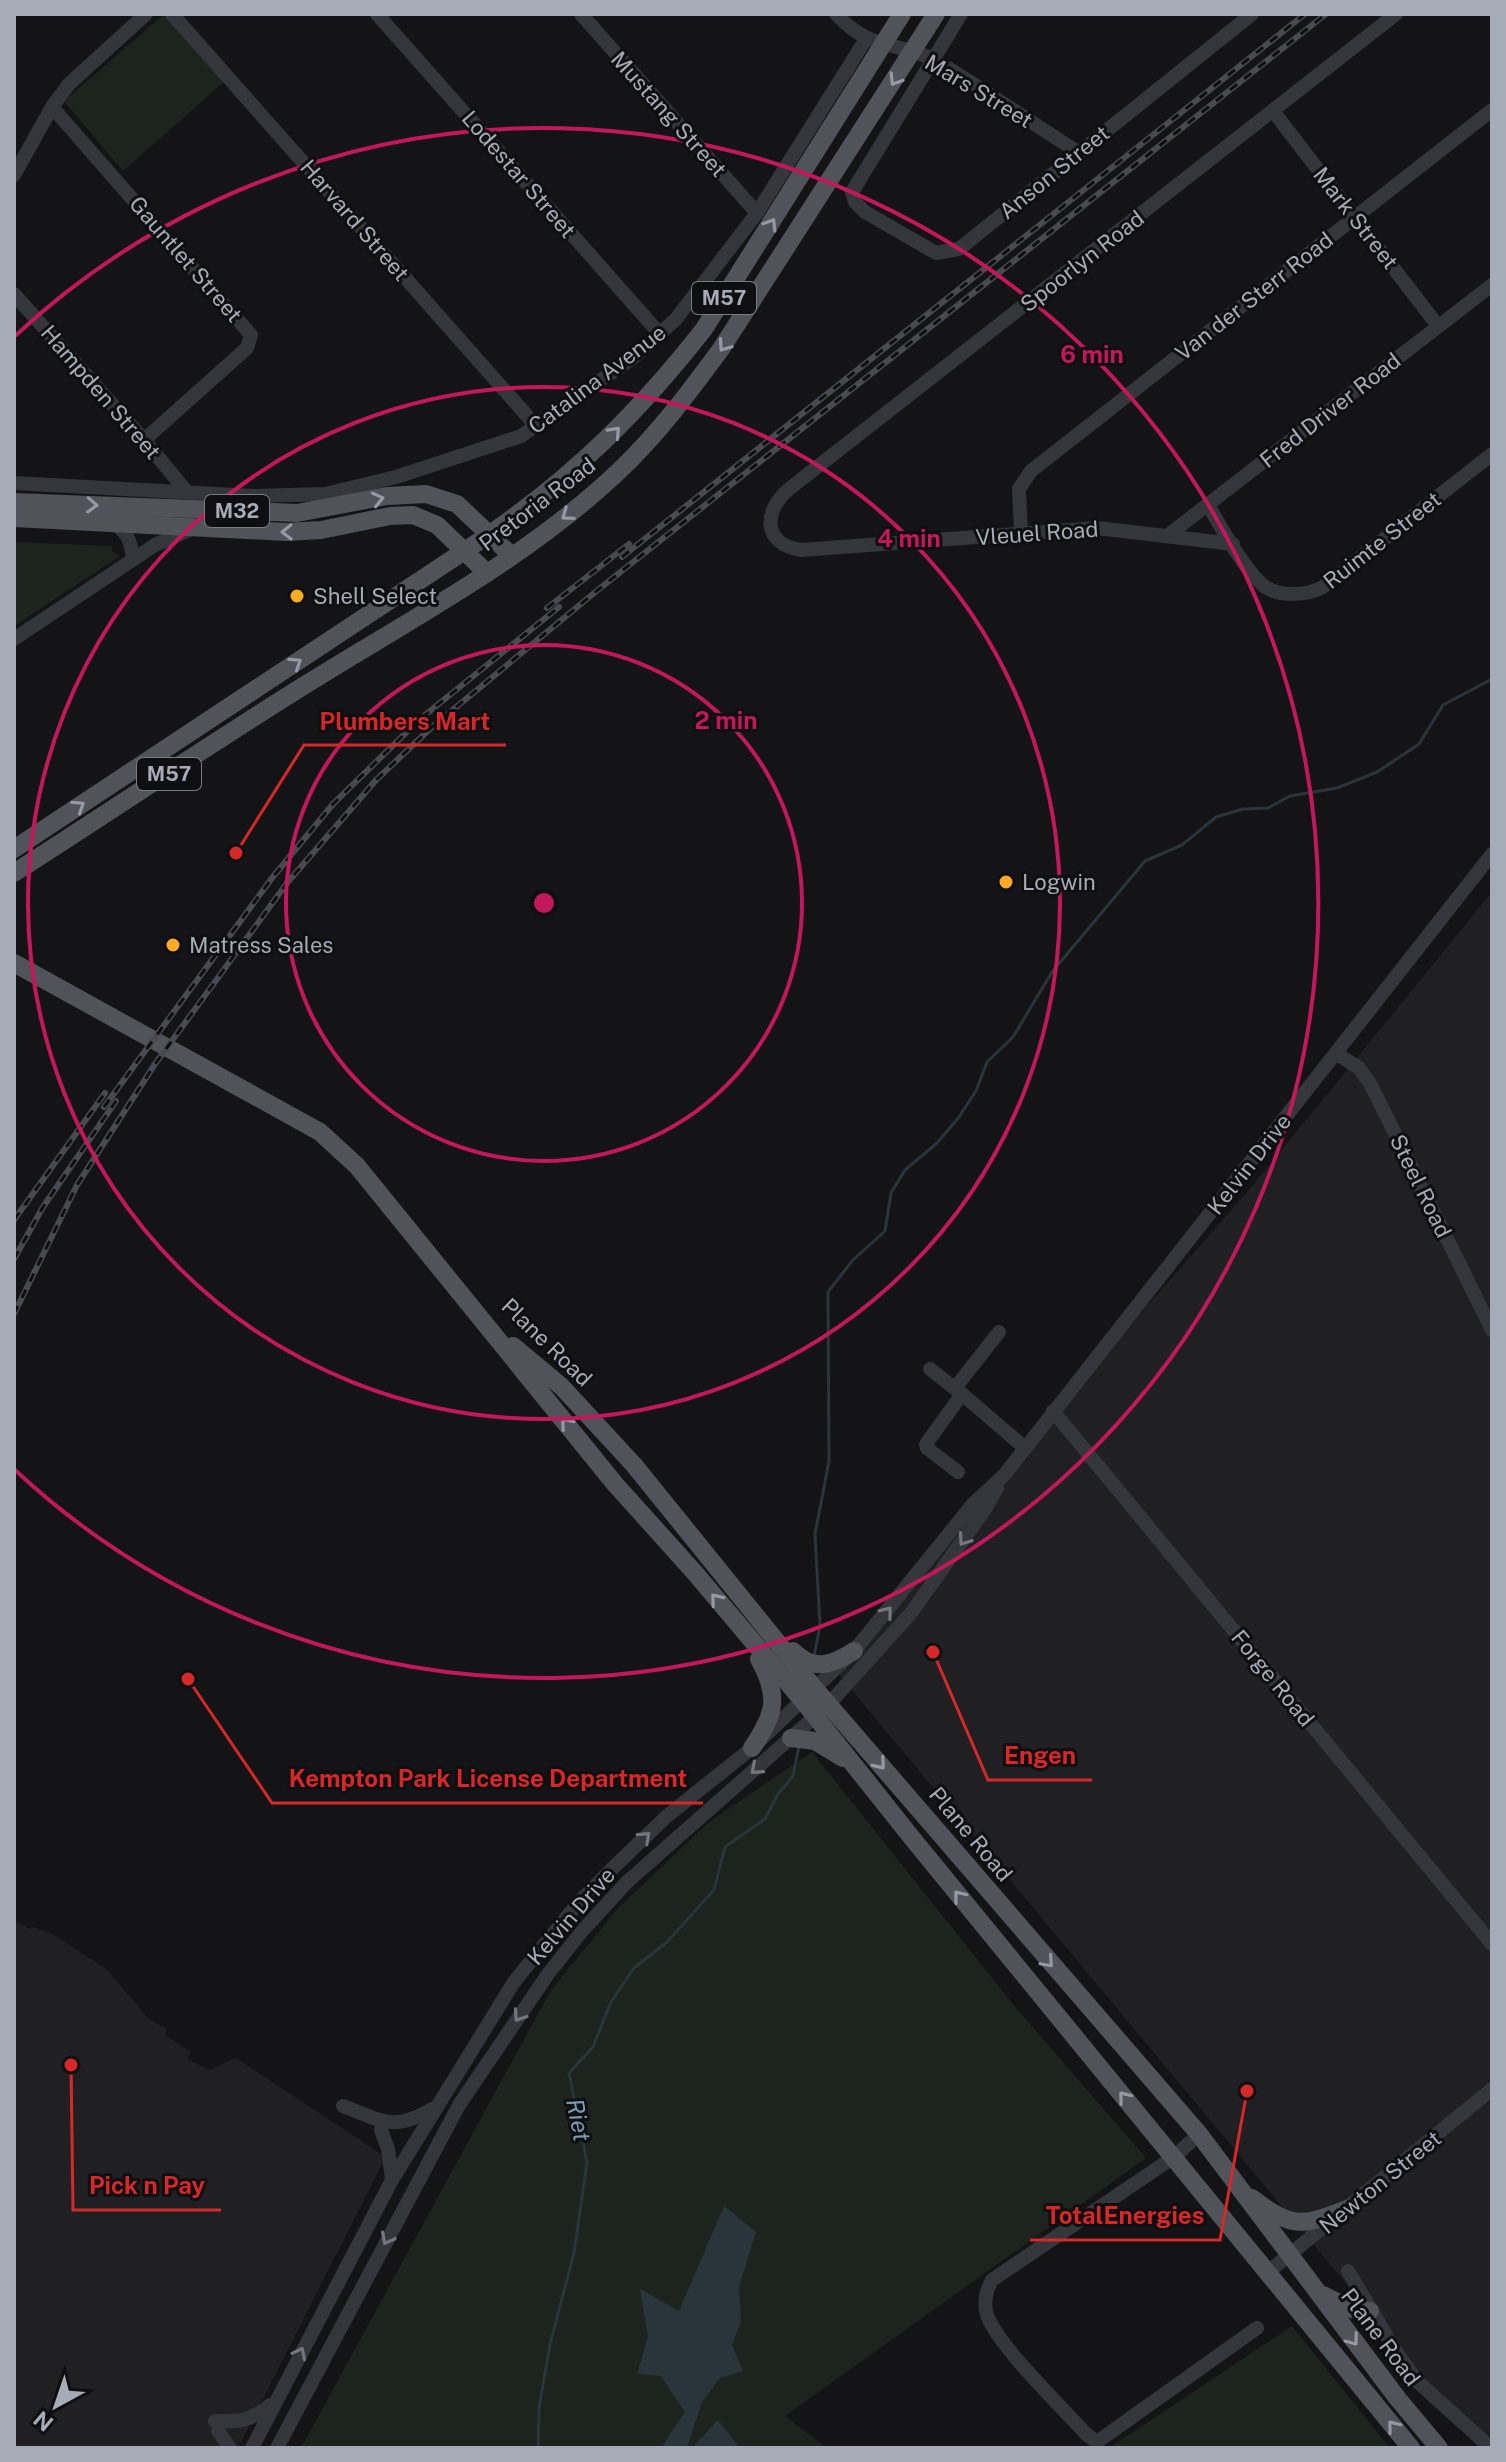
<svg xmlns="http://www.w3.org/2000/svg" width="1506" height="2462" font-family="'Public Sans',sans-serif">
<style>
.built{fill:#202023}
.green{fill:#1c241d}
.water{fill:#29343b}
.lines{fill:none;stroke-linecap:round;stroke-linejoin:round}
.stream{stroke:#29343b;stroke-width:3}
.minor{stroke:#35363b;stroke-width:14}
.major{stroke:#51535a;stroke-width:18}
.rail-casing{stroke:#484a50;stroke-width:6}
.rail{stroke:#0f0f11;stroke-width:3;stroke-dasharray:9;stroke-linecap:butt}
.oneway{stroke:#9499a4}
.oneway2{stroke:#73767f}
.ring{fill:none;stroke:#c2185b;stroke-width:4}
.poi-dot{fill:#fdab25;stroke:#0f0f11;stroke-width:3}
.labels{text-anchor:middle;stroke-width:6;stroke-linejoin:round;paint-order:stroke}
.shield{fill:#0f0f11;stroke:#787c85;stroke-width:2}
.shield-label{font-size:20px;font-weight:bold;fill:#a5abb7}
.street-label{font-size:22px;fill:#a5abb7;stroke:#0f0f11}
.poi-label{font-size:22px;fill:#a5abb7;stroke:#0f0f11;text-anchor:start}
.water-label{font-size:24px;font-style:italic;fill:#799cb5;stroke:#0f0f11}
.centre{fill:#c2185b;stroke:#0f0f11;stroke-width:4}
.ring-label{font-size:24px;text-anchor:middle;font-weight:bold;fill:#c2185b;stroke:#0f0f11;stroke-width:6;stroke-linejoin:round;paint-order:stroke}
.leader{fill:none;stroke:#d62828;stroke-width:3}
.callout-dot{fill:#d62828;stroke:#0f0f11;stroke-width:3}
.callout-label{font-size:24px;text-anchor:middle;font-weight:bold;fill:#d62828;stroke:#0f0f11;stroke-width:6;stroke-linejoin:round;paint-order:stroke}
</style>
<rect width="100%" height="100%" fill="#141416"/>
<g class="built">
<polygon points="1492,892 1492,2448 1483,2448 832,1666 1254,1184"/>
<polygon points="16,1921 30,1929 33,1927 54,1935 106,1969 149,2019 167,2029 165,2035 191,2052 187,2059 209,2070 236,2058 381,2154 382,2164 238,2448 14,2448 14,1925"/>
</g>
<g class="green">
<polygon points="168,16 225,81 123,171 64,101 161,17"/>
<polygon points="14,542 112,546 112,552 120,556 14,626"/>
<polygon points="812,1752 1016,2008 1146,2158 785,2416 827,2448 301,2448 551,1990 620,1906 709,1822"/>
<polygon points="1292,2326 1390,2448 1109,2448"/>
</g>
<g class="water">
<polygon points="724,2206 756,2232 739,2287 741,2322 732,2345 743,2371 720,2378 702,2402 687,2448 661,2448 685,2412 661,2376 637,2374 648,2337 640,2289 679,2311"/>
<polygon points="718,2420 740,2448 692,2448"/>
</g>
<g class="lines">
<g class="stream">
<polyline points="814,1656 820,1626 815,1534 829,1461 828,1292 853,1260 885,1231 891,1193 905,1170 937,1143 959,1117 976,1091 987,1062 1013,1037 1052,972 1145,861 1182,845 1216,817 1243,809 1268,808 1290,796 1337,788 1377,772 1419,744 1443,705 1492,679"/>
<polyline points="538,2448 539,2408 550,2344 574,2253 587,2162 569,2073 593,2047 611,2002 634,1968 667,1942 714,1890 725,1847 765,1819 778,1794 793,1776 799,1746"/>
</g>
<g class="minor">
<polyline points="172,14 537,427"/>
<polyline points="377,14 660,334"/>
<polyline points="581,14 757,213"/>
<path d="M836,14C872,53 898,40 936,61C984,89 1030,122 1078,152"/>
<polyline points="961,14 852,192 855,202 865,212 936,253 959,249 1252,14"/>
<polyline points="52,107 251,335 247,348 144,440"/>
<polyline points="1273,111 1438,326"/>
<polyline points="14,175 52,107 69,84 146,14"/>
<polyline points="14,294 144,440 186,491"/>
<polyline points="14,483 253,496 325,494 396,477 521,436 634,357 676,319 757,213 866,39"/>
<path d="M1208,505C1221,527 1247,575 1267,588C1282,597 1309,595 1323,587L1492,454"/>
<path d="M111,522C128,531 131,542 133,559"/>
<polyline points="1021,534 1019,489 1031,471 1492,110"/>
<polyline points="1167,536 1492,285"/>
<path d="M1233,544L1097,528L801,550C762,544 763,511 789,489L1396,14"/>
<polyline points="14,639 155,545 191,529"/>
<polyline points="1337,1054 1359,1068 1371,1085 1492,1330"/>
<polyline points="930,1369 962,1394"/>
<polyline points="955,1388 999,1332"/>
<polyline points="1053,1411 1492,1944"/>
<polyline points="958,1472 927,1448 926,1444 962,1394 1025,1448"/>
<path d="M343,2106C383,2121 393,2132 432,2109"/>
<polyline points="381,2130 388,2149 392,2179"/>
<path d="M1199,2134L1174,2157L992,2280C986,2291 983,2302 987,2315C998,2346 1062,2407 1086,2434L1097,2442L1257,2328"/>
<polyline points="1348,2271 1398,2355 1418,2382 1491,2448"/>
<polyline points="1267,2273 1492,2089"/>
<path d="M215,2421C239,2422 252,2421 270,2405"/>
<polyline points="218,2431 230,2448"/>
<polyline points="252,2448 392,2180 514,1982 579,1902 616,1865 667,1816 752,1748 854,1651 973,1504 1005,1474 1492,854"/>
<polyline points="277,2448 459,2105 548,1974 583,1930 627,1882 828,1705 911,1613 985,1509 997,1488"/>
</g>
<g class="major">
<polyline points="14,502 297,513 387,496 426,494 457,504 512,556"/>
<polyline points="14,518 286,532 321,530 390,516 413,515 437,525 487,573"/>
<path d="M14,849L490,534C577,473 638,413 704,329L902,14"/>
<path d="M14,873C111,811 207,746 305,685C412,618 528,558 620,470C658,434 690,391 721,349L936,14"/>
<polyline points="14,963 320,1132 357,1166 615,1484 695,1573 803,1701 912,1838 1411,2448"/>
<polyline points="513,1346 562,1387 634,1465 815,1689 1199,2134 1398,2399 1439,2448"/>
<path d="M793,1651C814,1672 832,1665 854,1651"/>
<polyline points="791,1738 815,1741 843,1758"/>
<path d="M752,1748C775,1714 780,1697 759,1659"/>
<path d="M1252,2198C1293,2230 1303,2226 1350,2208"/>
<polyline points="1323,2295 1351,2309 1370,2311"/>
</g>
<defs>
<g id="rail">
<polyline points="622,557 1305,14"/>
<polyline points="547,608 629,544"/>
<polyline points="104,1107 272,878 333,804 420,719 559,607"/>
<polyline points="14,1220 105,1093"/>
<polyline points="14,1259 43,1207 116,1101"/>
<polyline points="14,1314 77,1185 155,1064 287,883 376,780 432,727 599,589 1326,14"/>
</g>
</defs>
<use href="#rail" class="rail-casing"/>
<use href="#rail" class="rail"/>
</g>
<defs><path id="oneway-chevron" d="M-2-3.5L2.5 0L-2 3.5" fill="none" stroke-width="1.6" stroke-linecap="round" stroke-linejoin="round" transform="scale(2)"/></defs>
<g class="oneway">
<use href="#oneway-chevron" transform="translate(895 80) rotate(122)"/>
<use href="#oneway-chevron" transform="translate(771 224) rotate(-58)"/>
<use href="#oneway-chevron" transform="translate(724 346) rotate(125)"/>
<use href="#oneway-chevron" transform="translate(615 432) rotate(-47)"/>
<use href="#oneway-chevron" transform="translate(378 499) rotate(-13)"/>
<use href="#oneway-chevron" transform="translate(92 505) rotate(2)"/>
<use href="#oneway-chevron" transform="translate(567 515) rotate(144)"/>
<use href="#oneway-chevron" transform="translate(287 532) rotate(179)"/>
<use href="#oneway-chevron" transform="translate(296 663) rotate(-33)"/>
<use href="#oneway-chevron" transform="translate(79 806) rotate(-33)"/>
<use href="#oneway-chevron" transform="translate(566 1423) rotate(-129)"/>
<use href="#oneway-chevron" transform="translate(716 1599) rotate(-130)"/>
<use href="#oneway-chevron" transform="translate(880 1764) rotate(50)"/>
<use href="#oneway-chevron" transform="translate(959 1896) rotate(-129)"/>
<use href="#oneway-chevron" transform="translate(1048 1962) rotate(48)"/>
<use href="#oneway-chevron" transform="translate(1124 2097) rotate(-129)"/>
<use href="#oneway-chevron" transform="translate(1353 2340) rotate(53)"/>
<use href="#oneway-chevron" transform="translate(1393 2426) rotate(-129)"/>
</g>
<g class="oneway2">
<use href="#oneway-chevron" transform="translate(964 1540) rotate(125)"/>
<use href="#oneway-chevron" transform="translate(887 1612) rotate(-51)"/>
<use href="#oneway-chevron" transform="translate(756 1769) rotate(139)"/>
<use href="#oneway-chevron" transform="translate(645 1837) rotate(-43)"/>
<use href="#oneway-chevron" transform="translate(519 2016) rotate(124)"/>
<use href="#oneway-chevron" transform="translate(387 2239) rotate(118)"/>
<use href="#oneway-chevron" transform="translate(300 2353) rotate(-63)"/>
</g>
<g class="ring">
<circle cx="544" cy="903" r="258"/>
<circle cx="544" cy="903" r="516"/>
<path d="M15 336A775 775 0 1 1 15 1470"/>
</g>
<g class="poi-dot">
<circle cx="297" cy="596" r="8"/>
<circle cx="1006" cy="882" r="8"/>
<circle cx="173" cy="945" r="8"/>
</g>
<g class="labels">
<g class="shield">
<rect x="692" y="282" width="64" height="32" rx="6"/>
<rect x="205" y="495" width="64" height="32" rx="6"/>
<rect x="137" y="758" width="64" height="32" rx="6"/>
</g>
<g class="shield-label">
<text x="724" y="305">M57</text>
<text x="237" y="518">M32</text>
<text x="169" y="781">M57</text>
</g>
<g class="street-label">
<text transform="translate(979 91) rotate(31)" y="8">Mars Street</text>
<text transform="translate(669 114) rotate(48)" y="8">Mustang Street</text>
<text transform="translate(1054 172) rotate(-39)" y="8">Anson Street</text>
<text transform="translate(519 174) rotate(49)" y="8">Lodestar Street</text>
<text transform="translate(1356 218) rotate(52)" y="8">Mark Street</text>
<text transform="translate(355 220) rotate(49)" y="8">Harvard Street</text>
<text transform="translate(186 259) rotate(49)" y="8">Gauntlet Street</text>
<text transform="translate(1082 261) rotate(-38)" y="8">Spoorlyn Road</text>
<text transform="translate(1254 296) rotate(-38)" y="8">Van der Sterr Road</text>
<text transform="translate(597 379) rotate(-37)" y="8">Catalina Avenue</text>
<text transform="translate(101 392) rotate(49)" y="8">Hampden Street</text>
<text transform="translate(1330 410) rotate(-38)" y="8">Fred Driver Road</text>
<text transform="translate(537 504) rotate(-37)" y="8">Pretoria Road</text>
<text transform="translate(1037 533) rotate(-4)" y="8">Vleuel Road</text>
<text transform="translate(1382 540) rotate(-38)" y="8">Ruimte Street</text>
<text transform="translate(1249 1164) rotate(-52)" y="8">Kelvin Drive</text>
<text transform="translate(1421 1186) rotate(64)" y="8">Steel Road</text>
<text transform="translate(547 1342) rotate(44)" y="8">Plane Road</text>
<text transform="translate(1273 1678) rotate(51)" y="8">Forge Road</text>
<text transform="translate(971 1834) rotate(50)" y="8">Plane Road</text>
<text transform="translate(571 1916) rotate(-49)" y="8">Kelvin Drive</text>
<text transform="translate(1380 2182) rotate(-39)" y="8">Newton Street</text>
<text transform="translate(1381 2337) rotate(53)" y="8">Plane Road</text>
</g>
<g class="poi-label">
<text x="313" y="604">Shell Select</text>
<text x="1022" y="890">Logwin</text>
<text x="189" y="953">Matress Sales</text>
</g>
<g class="water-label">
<text transform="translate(578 2120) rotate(79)" y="8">Riet</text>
</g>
</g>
<circle cx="544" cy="903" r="12" class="centre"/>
<g class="ring-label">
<text x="1092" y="363">6 min</text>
<text x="909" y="547">4 min</text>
<text x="726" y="729">2 min</text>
</g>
<path class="leader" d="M236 853L304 745H506M933 1652L988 1780H1092M188 1679L272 1803H703M71 2065L73 2210H221M1247 2091L1220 2240H1030"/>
<g class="callout-dot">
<circle cx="236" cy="853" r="8"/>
<circle cx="933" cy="1652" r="8"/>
<circle cx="188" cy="1679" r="8"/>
<circle cx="71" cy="2065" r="8"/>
<circle cx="1247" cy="2091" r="8"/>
</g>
<g class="callout-label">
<text x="405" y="730">Plumbers Mart</text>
<text x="1040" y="1764">Engen</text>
<text x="488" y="1787">Kempton Park License Department</text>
<text x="147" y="2194">Pick n Pay</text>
<text x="1125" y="2224">TotalEnergies</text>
</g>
<rect width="1506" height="2462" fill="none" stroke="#a5abb7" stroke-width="32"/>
<g transform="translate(56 2406) rotate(220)" stroke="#0f0f11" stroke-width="6" paint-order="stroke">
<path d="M0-6L14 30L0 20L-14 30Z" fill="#a5abb7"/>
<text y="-12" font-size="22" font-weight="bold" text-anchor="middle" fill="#a5abb7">N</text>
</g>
</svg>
